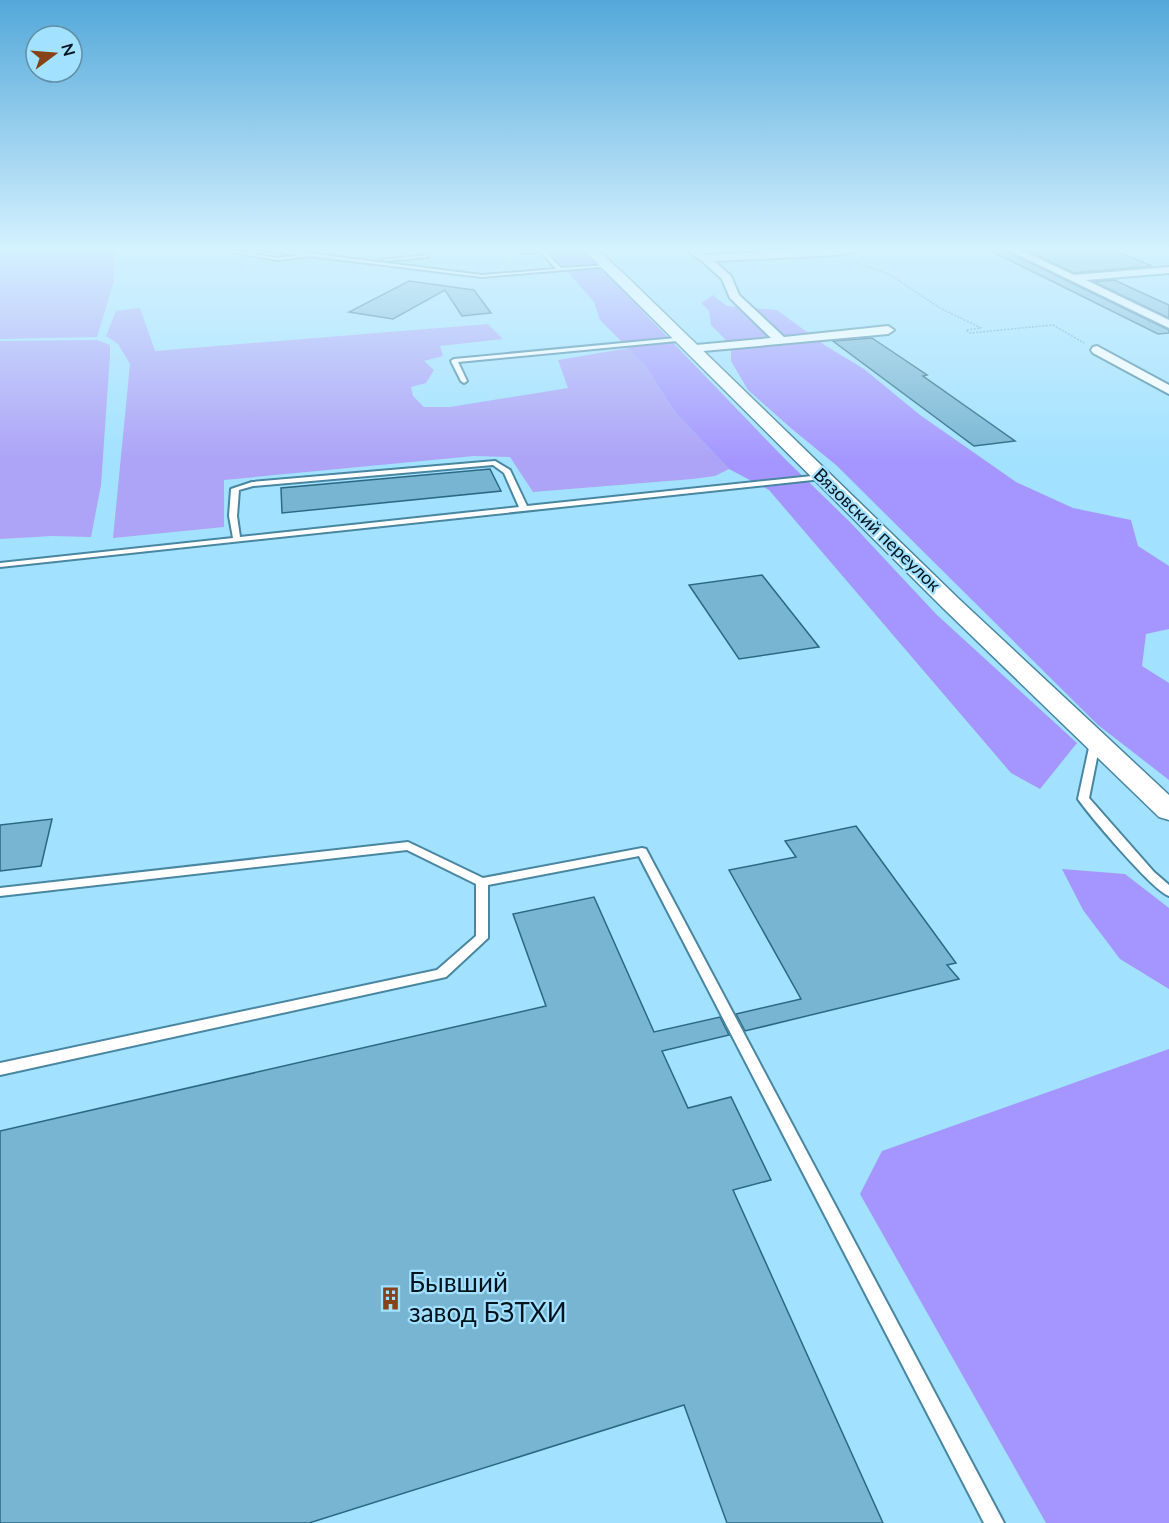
<svg xmlns="http://www.w3.org/2000/svg" width="1169" height="1523" font-family="Lato,sans-serif">
<style>
.green{fill:#ada3f7}
.forest{fill:#a596ff}
.building{fill:#78b5d2;stroke:#2b6983;stroke-width:1.5}
.lines{fill:none;stroke-linecap:round;stroke-linejoin:round}
.service-casing{stroke:#4986a1;stroke-width:4}
.minor-casing{stroke:#4986a1;stroke-width:4}
.tertiary-casing{stroke:#4986a1;stroke-width:3}
.path{stroke:#6fa1b9;stroke-width:1.5;stroke-dasharray:2 1.5;stroke-linecap:butt}
.service{fill:#fff;fill-rule:evenodd}
.minor{fill:#fff;fill-rule:evenodd}
.tertiary{fill:#fff;fill-rule:evenodd}
.labels{text-anchor:middle;stroke-width:4.5;stroke-linejoin:round;paint-order:stroke}
.far-street-label{font-size:18px;fill:#00141f;stroke:#a2e1ff}
.near-poi-label{font-size:26px;fill:#00141f;stroke:#a2e1ff;text-anchor:start}
</style>
<rect width="100%" height="100%" fill="#a2e1ff"/>
<g class="green">
<polygon points="35,247 114,247 114,281 97,337 0,339 0,250"/>
<polygon points="140,308 155,351 488,324 503,339 440,346 443,356 424,361 434,370 426,383 411,387 413,396 424,407 450,407 568,388 558,360 629,348 644,364 675,412 729,469 715,476 692,479 533,492 510,457 474,456 224,480 224,527 113,538 130,364 118,344 106,336 116,311"/>
<polygon points="97,340 110,345 110,355 101,485 91,537 52,536 0,539 0,341"/>
</g>
<g class="forest">
<polygon points="546,247 581,247 784,458 850,522 936,614 1077,743 1040,789 1011,773 769,490 729,469 675,412 644,364 600,320 594,302"/>
<polygon points="713,295 727,306 777,310 826,346 864,369 920,415 1016,482 1073,508 1131,520 1138,546 1169,566 1169,629 1146,634 1142,666 1169,683 1169,780 1098,725 836,465 792,429 748,390 731,361 731,351 724,338 711,325 709,311 701,303"/>
<polygon points="1062,869 1125,874 1169,908 1169,989 1120,959 1083,910"/>
<polygon points="1169,1049 1169,1523 1046,1523 860,1194 882,1151"/>
</g>
<g class="building">
<polygon points="1054,247 1106,247 1152,266 1074,273 1024,249"/>
<polygon points="1004,250 1169,330 1169,333 1158,334 991,251"/>
<polygon points="1114,280 1169,305 1169,318 1094,282"/>
<polygon points="409,281 474,290 491,313 462,316 445,290 393,319 349,312"/>
<polygon points="872,338 927,375 923,376 1015,441 974,446 833,341"/>
<polygon points="490,469 501,491 282,513 281,488"/>
<polygon points="762,575 819,647 739,659 689,585"/>
<polygon points="52,819 41,866 0,871 0,825"/>
<polygon points="856,826 956,963 947,965 959,979 745,1031 736,1014 801,999 729,870 796,857 785,841"/>
<polygon points="594,897 654,1032 720,1017 729,1035 662,1051 688,1108 731,1097 771,1180 733,1190 883,1523 727,1523 684,1405 309,1523 0,1523 0,1131 546,1006 513,914"/>
</g>
<g class="lines">
<defs>
<g id="service">
<path d="M243,247H258L482,275L556,269L541,252L522,253L515,247H519L523,251L539,250L537,247H541L561,268L609,265L611,266L482,277L310,256L278,260L231,252V249ZM249,248L300,255L278,258L235,251Z"/>
<polygon points="426,255 428,257 384,261 382,260"/>
<polygon points="686,337 689,339 688,340 458,362 467,381 464,383 461,381 451,361 454,359"/>
<path d="M495,461L510,470L527,506L822,475L826,477L822,479L0,567V563L233,538L229,516L231,489L252,482ZM493,465L504,473L519,507L240,537L237,516L239,490L253,486Z"/>
<path d="M1095,740L1100,743L1089,798L1154,872L1169,885V896C1153,891 1090,816 1078,799L1090,743Z"/>
<polygon points="408,842 483,878 642,848 646,849 1004,1523 984,1523 639,856 488,885 488,938 446,977 0,1075 0,1063 437,970 476,936 476,884 407,850 0,896 0,888"/>
</g>
<g id="minor">
<polygon points="682,247 693,247 707,255 855,247 854,252 836,255 714,261 731,276 739,295 784,337 888,326 894,330 888,334 692,352 690,349 696,345 771,338 730,298 722,279 701,260"/>
<polygon points="1002,247 1014,247 1074,275 1169,267 1169,273 1086,280 1169,320 1169,328"/>
<polygon points="1097,346 1169,385 1169,394 1093,353 1091,350 1093,347"/>
</g>
<polygon id="tertiary" points="581,247 594,247 622,272 960,600 1169,795 1169,820 1159,817 944,609"/>
</defs>
<use href="#service" class="service-casing"/>
<use href="#minor" class="minor-casing"/>
<use href="#tertiary" class="tertiary-casing"/>
<polyline class="path" points="856,263 889,274 940,308 981,328 966,330 970,333 1053,325 1084,343"/>
<use href="#service" class="service"/>
<use href="#minor" class="minor"/>
<use href="#tertiary" class="tertiary"/>
</g>
<linearGradient id="sky" x2="0" y2="1"><stop stop-color="#53a8d9"/><stop offset="0.54" stop-color="#d5f2ff"/><stop offset="1" stop-color="#d5f2ff" stop-opacity="0"/></linearGradient>
<rect width="1169" height="460" fill="url(#sky)"/>
<defs>
<symbol id="building-bare" viewBox="-9 -9 18 18"><path d="M-4-6H4V6H1V3H-1V6H-4ZM-2.5-4.3h1.7v1.8h-1.7ZM.8-4.3h1.7v1.8H.8ZM-2.5-1h1.7V.8h-1.7ZM.8-1h1.7V.8H.8Z" fill="#874217" stroke="#a2e1ff" stroke-width="2.5" paint-order="stroke"/></symbol>
</defs>
<g fill-rule="evenodd">
<use href="#building-bare" x="374" y="1282" width="33" height="33"/>
</g>
<g class="labels">
<g class="far-street-label">
<text transform="translate(877 530) rotate(44)" y="6">Вязовский переулок</text>
</g>
<g class="near-poi-label">
<text x="409" y="1292">Бывший<tspan x="409" dy="30">завод БЗТХИ</tspan></text>
</g>
</g>
<g transform="translate(54 54) rotate(74)"><circle r="28" fill="#a2e1ff" stroke="#618fa5" stroke-width="1.5"/>
<path d="M0-4.5L10 22L0 15L-10 22Z" fill="#874217"/>
<text y="-9" font-size="16" font-weight="bold" text-anchor="middle" fill="#00141f">N</text>
</g>
</svg>
